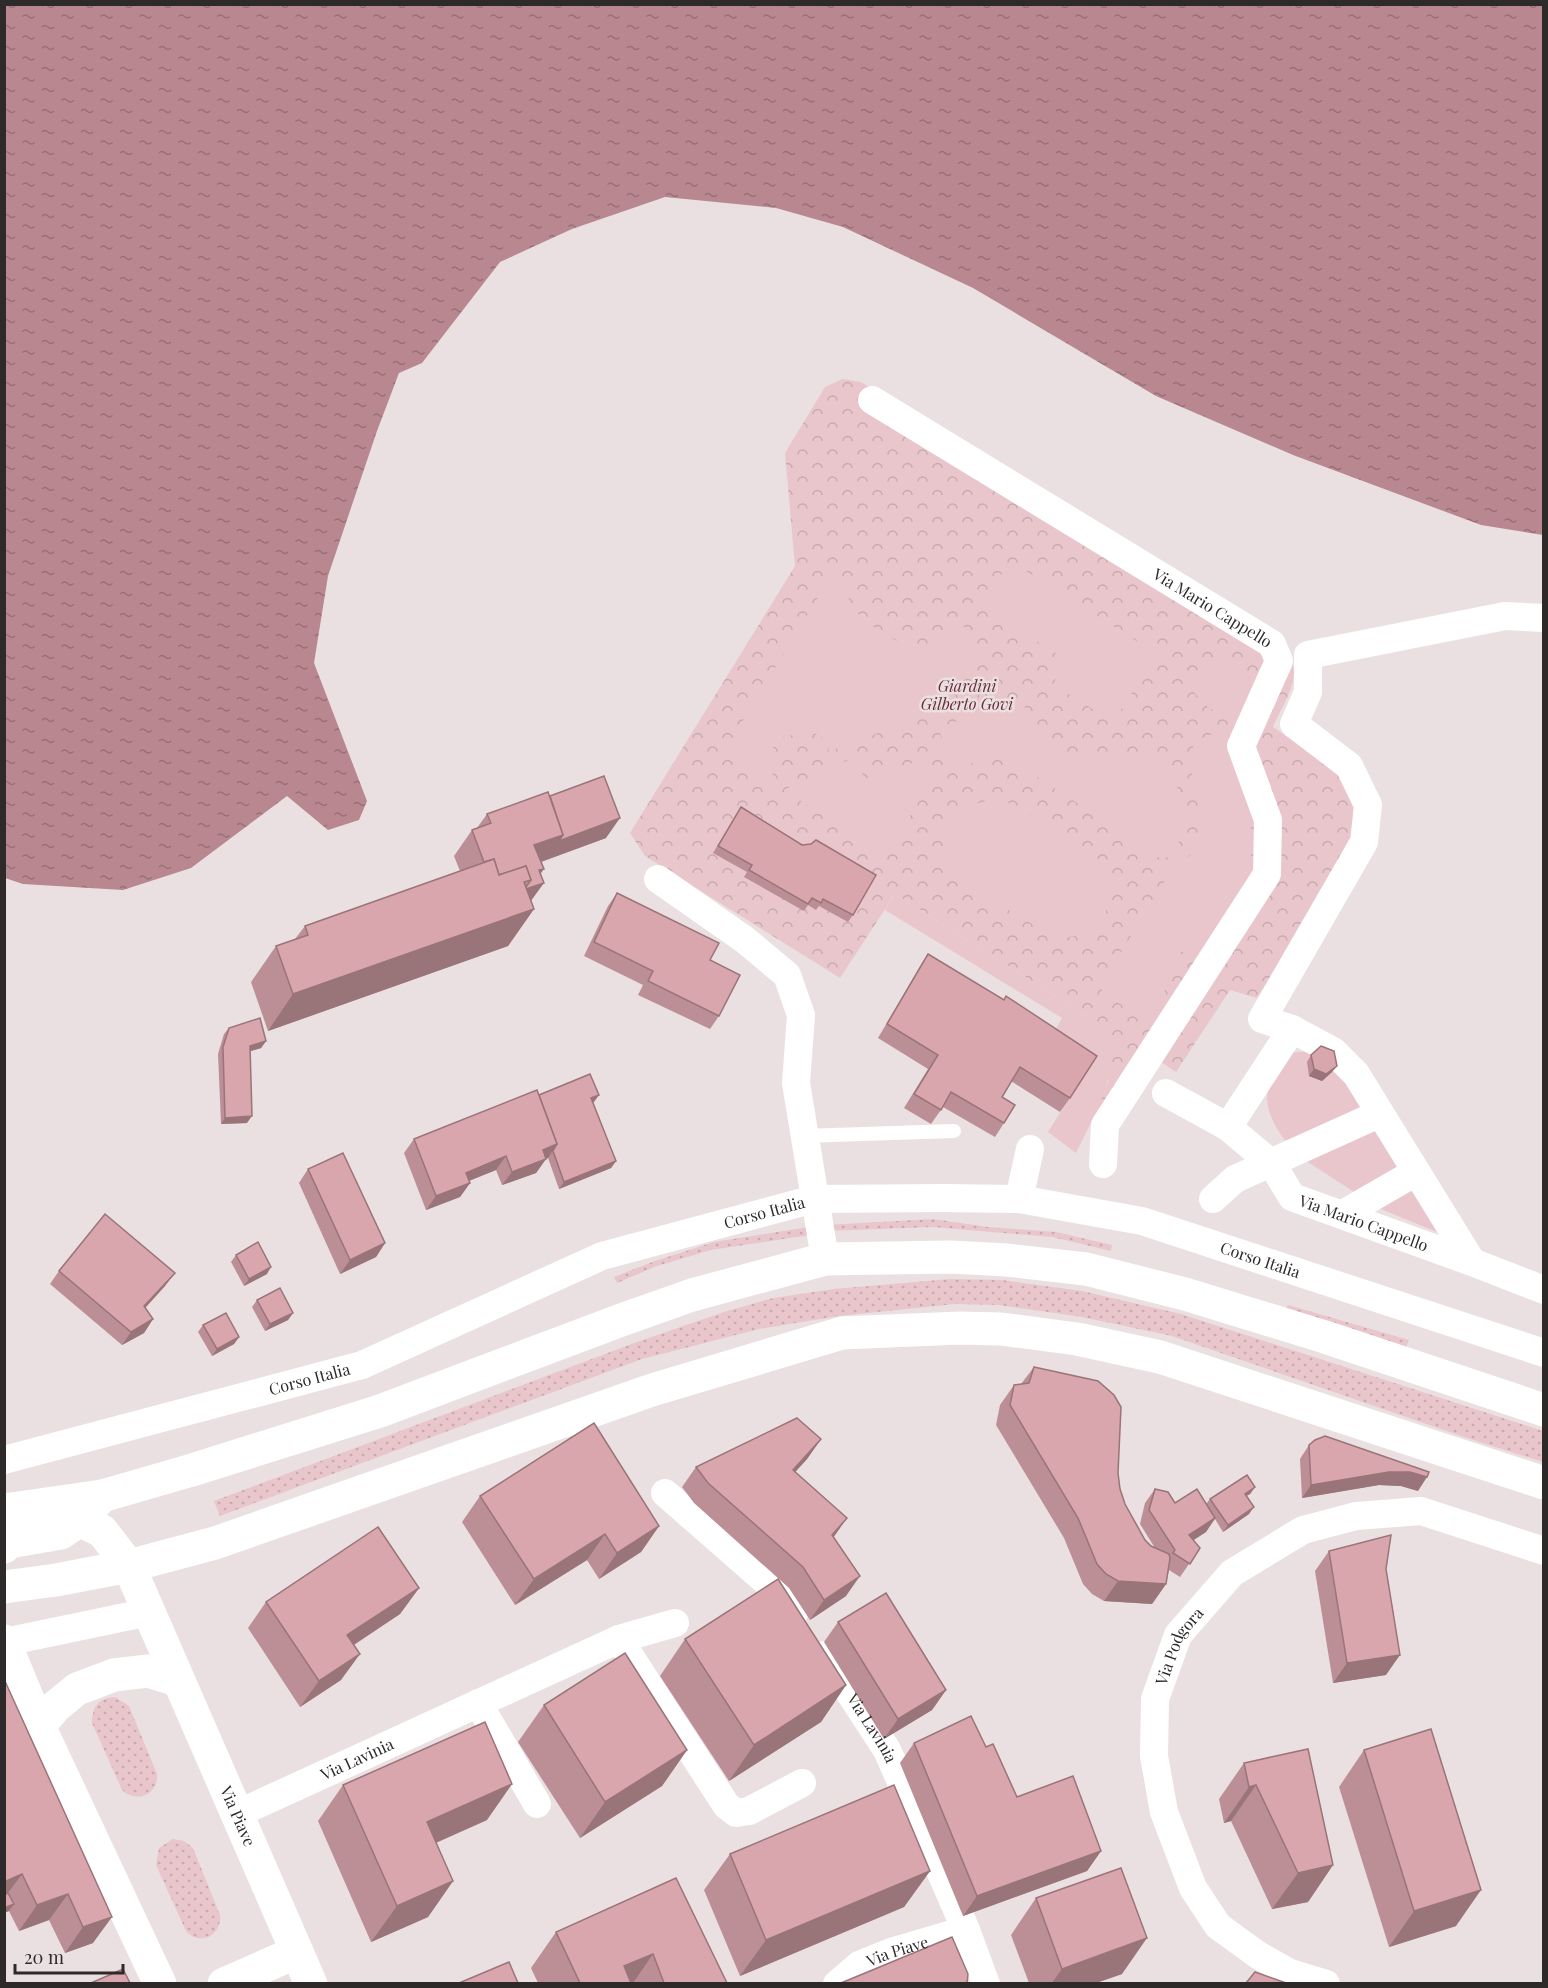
<svg xmlns="http://www.w3.org/2000/svg" width="1548" height="1988" font-family="'Playfair Display',serif">
<style>
.grass{fill:url(#grass-dots)}
.park{fill:url(#park-crowns)}
.garden{fill:#e9c6cb}
.water{fill:url(#water-ripples)}
.lines{fill:none;stroke-linecap:round;stroke-linejoin:round}
.lane{stroke:#fff;stroke-width:14}
.street{stroke:#fff;stroke-width:28}
.secondary{stroke:#fff;stroke-width:33}
.primary{stroke:#fff;stroke-width:33}
.wall{fill:#bb8f95}
.shaded-wall{fill:#997479}
.building{fill:#daa6ad;stroke:#997479;stroke-width:1.5}
.labels{text-anchor:middle;stroke-width:5;stroke-linejoin:round;paint-order:stroke}
.street-label{font-size:16px;fill:#2e2a2a;stroke:#eae0e1}
.park-label{font-size:16px;font-style:italic;fill:#6b2b39;stroke:#eae0e1}
</style>
<defs>
<pattern id="grass-dots" width="8" height="8" patternUnits="userSpaceOnUse" patternTransform="scale(1.5)"><rect width="8" height="8" fill="#e9c6cb"/><path d="M2 2h.1M6 6h.1" fill="none" stroke="#c8aaae" stroke-width="1.8" stroke-linecap="round"/></pattern>
<pattern id="park-crowns" width="20" height="18" patternUnits="userSpaceOnUse" patternTransform="scale(1.5)"><rect width="20" height="18" fill="#e9c6cb"/><path d="M2 6a3 3 0 1 1 6 0M12 15a3 3 0 1 1 6 0" fill="none" stroke="#c8aaae"/></pattern>
<pattern id="water-ripples" width="26" height="14" patternUnits="userSpaceOnUse" patternTransform="scale(1.5)"><rect width="26" height="14" fill="#b9878f"/><path d="M2 4q2-2 4 0t4 0M15 11q2-2 4 0t4 0" fill="none" stroke="#976f75"/></pattern>
</defs>
<rect width="100%" height="100%" fill="#eae0e1"/>
<g class="grass">
<polygon points="933,1219 988,1227 1056,1232 1112,1245 1111,1251 1052,1237 933,1227 826,1231 825,1225"/>
<polygon points="815,1226 817,1234 711,1250 657,1266 617,1283 614,1277 655,1261 714,1242"/>
<polygon points="950,1279 1002,1280 1082,1291 1181,1314 1543,1431 1543,1462 1467,1438 1172,1336 1082,1317 999,1305 955,1304 839,1316 759,1329 642,1359 220,1516 214,1501 637,1342 727,1311 773,1298 834,1289"/>
<polygon points="1288,1305 1409,1340 1406,1347 1284,1312"/>
<path d="M115,1697L129,1706L157,1774C159,1794 137,1804 122,1790L92,1723C92,1707 98,1698 115,1697Z"/>
<path d="M173,1839L184,1841L193,1848L220,1915C222,1935 200,1947 186,1931L156,1865L159,1848Z"/>
</g>
<path class="park" d="M843,379L861,382L1280,638C1307,674 1289,691 1273,727L1325,762L1346,782L1358,807L1351,847L1257,998L1230,990L1176,1072L1155,1058L1113,1130L1092,1120L1108,1081L1088,1017L895,894L840,978L645,856L630,833L795,566L785,453L825,387Z"/>
<g class="garden">
<polygon points="1010,561 1157,654 1113,722 1053,684 1068,661 982,606"/>
<path d="M835,583C847,587 847,599 854,609C865,624 898,646 918,646C936,646 947,629 965,627C975,635 979,640 977,652L943,709L830,751L828,750L832,743L809,730L805,738C780,727 763,752 773,774L769,780L764,779C752,772 726,762 727,747L823,589L828,585Z"/>
<path d="M1215,655L1260,683L1244,717C1218,720 1207,708 1191,689Z"/>
<path d="M1014,701C1018,701 1019,700 1022,703C1026,708 1027,715 1030,720C1039,732 1052,744 1064,751C1091,766 1122,745 1150,758C1166,765 1178,784 1182,801C1185,816 1182,861 1160,858L1003,754L999,753L955,770L938,728Z"/>
<path d="M1210,735H1222L1231,740C1248,801 1270,861 1226,917C1222,922 1217,930 1212,935C1199,945 1179,949 1169,962C1168,983 1164,1011 1143,1019L1105,994L1101,989L1102,983L1174,866C1181,861 1188,859 1193,852C1216,820 1180,769 1194,745C1198,739 1204,737 1210,735Z"/>
<path d="M926,758L933,777L891,848L880,852L786,792L788,788L850,759C859,764 859,774 868,779Z"/>
<path d="M991,800L1006,802L1019,808C1038,820 1096,851 1106,867C1124,899 1096,941 1060,937C1056,937 1051,934 1047,933L967,885C961,879 952,872 949,863C934,829 959,805 991,800Z"/>
<path d="M895,894L1088,1017C1093,1025 1100,1032 1105,1040C1122,1072 1090,1123 1076,1153L1048,1132L1087,1070L1048,1044L1062,1018L885,910Z"/>
<path d="M1310,1051L1338,1062L1369,1111L1291,1147C1279,1135 1263,1109 1268,1091C1271,1080 1283,1063 1289,1053Z"/>
<polygon points="1377,1124 1406,1170 1362,1197 1300,1157"/>
<polygon points="1412,1181 1442,1234 1371,1205"/>
</g>
<polygon class="water" points="5,4 1543,5 1543,535 1481,525 1293,455 1156,396 973,288 843,227 776,208 665,197 572,229 500,262 422,363 399,373 377,431 328,576 314,663 367,801 359,820 328,830 287,796 191,868 123,890 23,884 5,878"/>
<g class="lines">
<polyline class="lane" points="803,1136 954,1131"/>
<g class="street">
<path id="s1" d="M872,400L1272,644L1279,661L1241,746L1268,820L1267,874L1105,1125L1103,1164"/>
<polyline points="658,879 745,940 787,975 801,1015 796,1083 825,1259"/>
<path id="s2" d="M1166,1093L1228,1127L1272,1164L1292,1197L1472,1262L1544,1290"/>
<polyline points="1228,1127 1292,1029"/>
<polyline points="1019,1199 1030,1149"/>
<polyline points="1213,1199 1235,1179 1379,1114"/>
<polyline points="1343,1214 1416,1172"/>
<polyline points="1472,1262 1356,1074 1333,1051 1292,1029 1262,1019 1364,842 1368,805 1349,766 1294,724 1308,692 1308,655 1505,616 1544,618"/>
<path id="s3" d="M4,1460L362,1365L602,1256L814,1199L943,1198L1019,1199L1142,1221L1544,1353"/>
<polyline points="665,1493 769,1584 794,1613"/>
<polyline points="619,1639 726,1805 736,1813 749,1811 802,1783"/>
<polyline points="5,1642 149,1612"/>
<path id="s4" d="M825,1655L887,1750L966,1930L986,1984"/>
<polyline points="478,1703 537,1804"/>
<path id="s5" d="M237,1814L619,1639L675,1623"/>
<path id="s6" d="M837,1984L859,1965L891,1952L966,1930"/>
<path id="s7" d="M1326,1984L1290,1973L1258,1955L1218,1926L1193,1888L1164,1812L1154,1756L1155,1699L1178,1635L1232,1573L1303,1530L1356,1516L1421,1511L1544,1551"/>
</g>
<g class="secondary">
<path id="s8" d="M56,1509L102,1531L129,1566L311,1984"/>
<polyline points="4,1641 39,1726 160,1984"/>
<polyline points="39,1726 55,1707 77,1689 114,1675 148,1671 177,1680"/>
<polyline points="224,1984 297,1952"/>
</g>
<g class="primary">
<polyline points="4,1510 102,1496 192,1470 380,1411 624,1319 692,1295 825,1259 951,1257 1007,1260 1086,1269 1185,1294 1325,1337 1544,1410"/>
<polyline points="4,1547 9,1542 61,1533 80,1520 102,1496"/>
<polyline points="4,1587 56,1580 129,1566 215,1543 652,1390 842,1333 960,1328 1001,1329 1077,1339 1160,1357 1544,1483"/>
</g>
</g>
<g class="wall">
<polygon points="550,796 606,838 541,862 540,874 531,901 534,909 508,946 268,1031 251,982 276,946 295,939 305,926 460,871 454,856 472,830 477,828 487,814"/>
<polygon points="741,807 853,915 848,922 819,906 816,910 808,905 804,911 744,877 747,872 713,853"/>
<polygon points="617,893 710,960 719,1016 710,1029 638,995 643,985 584,956 608,906"/>
<polygon points="928,954 1070,1098 1060,1112 1011,1081 1002,1097 1004,1123 995,1137 943,1107 931,1124 904,1108 928,1069 878,1038 919,968"/>
<polygon points="229,1028 266,1041 261,1048 250,1051 247,1123 221,1124 218,1054 224,1034"/>
<polygon points="1311,1055 1332,1072 1322,1081 1309,1076 1307,1062"/>
<polygon points="539,1095 594,1102 593,1102 616,1161 611,1168 559,1189 548,1158 546,1159 536,1173 502,1185 496,1170 469,1181 470,1183 460,1197 426,1210 404,1153 414,1139"/>
<polygon points="308,1169 385,1243 376,1257 340,1274 299,1183"/>
<polygon points="236,1255 267,1274 244,1286 231,1262"/>
<polygon points="59,1271 165,1286 145,1308 153,1319 144,1333 122,1345 50,1284"/>
<polygon points="257,1300 293,1313 288,1320 265,1331 252,1307"/>
<polygon points="203,1325 239,1337 234,1344 212,1356 198,1332"/>
<polygon points="1034,1367 1118,1473 1120,1489 1125,1504 1145,1540 1151,1546 1155,1548 1140,1524 1145,1503 1155,1489 1175,1503 1206,1504 1210,1499 1255,1487 1250,1494 1246,1496 1249,1514 1223,1532 1215,1519 1206,1532 1193,1540 1200,1548 1180,1577 1169,1570 1166,1584 1152,1604 1104,1601 1092,1594 1083,1584 1064,1538 996,1425 1000,1405 1014,1385 1021,1384"/>
<polygon points="821,1439 807,1459 795,1472 847,1518 833,1537 846,1596 810,1620 789,1588 694,1503 682,1487 696,1467"/>
<polygon points="1309,1445 1418,1491 1401,1486 1379,1485 1302,1498 1300,1459"/>
<polygon points="480,1496 659,1526 641,1552 599,1579 587,1560 515,1605 462,1522"/>
<polygon points="1329,1551 1386,1569 1386,1675 1333,1683 1315,1571"/>
<polygon points="419,1588 400,1614 354,1645 341,1680 300,1707 248,1628 266,1602"/>
<polygon points="838,1622 946,1690 932,1710 884,1739 824,1642"/>
<polygon points="685,1639 846,1685 821,1722 729,1781 660,1676"/>
<polygon points="4,1679 93,1943 65,1953 49,1920 19,1931 9,1911 4,1913"/>
<polygon points="544,1705 687,1750 662,1786 580,1838 518,1742"/>
<polygon points="914,1743 986,1747 1017,1797 1101,1851 1087,1871 963,1916 900,1763"/>
<polygon points="1364,1750 1456,1926 1389,1947 1339,1787"/>
<polygon points="1244,1763 1333,1865 1308,1902 1272,1909 1231,1821 1224,1823 1219,1799"/>
<polygon points="343,1785 487,1820 436,1843 453,1881 428,1917 371,1942 318,1821"/>
<polygon points="730,1854 930,1871 904,1907 740,1976 704,1890"/>
<polygon points="676,1878 727,1983 538,1983 531,1968 556,1932"/>
<polygon points="1036,1898 1122,1974 1096,1983 1029,1983 1011,1935"/>
</g>
<g class="shaded-wall">
<polygon points="620,818 606,838 516,871 534,845 563,835"/>
<polygon points="544,869 531,887 544,883 525,909 505,916 539,870"/>
<polygon points="534,909 508,946 268,1031 293,994"/>
<polygon points="266,1041 261,1048 245,1053 250,1046"/>
<polygon points="1337,1066 1332,1072 1322,1081 1309,1076 1314,1069"/>
<polygon points="599,1095 594,1102 586,1105 591,1098"/>
<polygon points="252,1116 247,1123 221,1124 225,1118"/>
<polygon points="557,1144 548,1158 533,1163 543,1150"/>
<polygon points="506,1156 496,1170 456,1186 466,1173"/>
<polygon points="546,1159 536,1173 502,1185 512,1172"/>
<polygon points="616,1161 611,1168 559,1189 564,1182"/>
<polygon points="470,1183 460,1197 426,1210 436,1196"/>
<polygon points="385,1243 376,1257 340,1274 350,1260"/>
<polygon points="271,1267 267,1274 244,1286 249,1279"/>
<polygon points="175,1273 165,1286 134,1320 144,1306"/>
<polygon points="293,1313 288,1320 265,1331 270,1324"/>
<polygon points="153,1319 144,1333 122,1345 131,1332"/>
<polygon points="239,1337 234,1344 212,1356 217,1349"/>
<polygon points="821,1439 807,1459 779,1490 793,1470"/>
<polygon points="1389,1472 1410,1472 1427,1477 1418,1491 1401,1486 1379,1485 1302,1498 1311,1485"/>
<polygon points="1255,1487 1250,1494 1240,1500 1245,1494"/>
<polygon points="1254,1507 1249,1514 1223,1532 1228,1525"/>
<polygon points="847,1518 833,1538 832,1535"/>
<polygon points="1215,1518 1206,1532 1180,1549 1189,1535"/>
<polygon points="659,1526 641,1552 599,1579 617,1553"/>
<polygon points="605,1534 587,1560 515,1605 534,1579"/>
<polygon points="860,1576 846,1596 810,1620 824,1600"/>
<polygon points="1118,1581 1166,1584 1152,1604 1104,1601"/>
<polygon points="419,1588 400,1614 329,1661 347,1635"/>
<polygon points="360,1654 341,1680 300,1707 319,1681"/>
<polygon points="1400,1655 1386,1675 1333,1683 1347,1663"/>
<polygon points="846,1685 821,1722 729,1781 754,1745"/>
<polygon points="946,1690 932,1710 884,1739 898,1719"/>
<polygon points="687,1750 662,1786 580,1838 605,1802"/>
<polygon points="512,1784 487,1820 401,1858 427,1822"/>
<polygon points="1256,1785 1231,1821 1224,1823 1249,1787"/>
<polygon points="1101,1851 1087,1871 963,1916 977,1896"/>
<polygon points="1333,1865 1308,1902 1272,1909 1298,1873"/>
<polygon points="930,1871 904,1907 740,1976 766,1940"/>
<polygon points="22,1874 4,1898 4,1882"/>
<polygon points="453,1881 428,1917 371,1942 397,1906"/>
<polygon points="1481,1890 1456,1926 1389,1947 1414,1911"/>
<polygon points="68,1894 49,1920 19,1931 37,1905"/>
<polygon points="14,1904 9,1911 4,1913 4,1908"/>
<polygon points="112,1917 93,1943 65,1953 83,1927"/>
<polygon points="1147,1938 1122,1974 1096,1983 1052,1983 1062,1969"/>
<polygon points="653,1954 633,1983 612,1983 624,1966"/>
</g>
<g class="building">
<polygon points="604,776 620,818 559,841 563,835 550,796"/>
<polygon points="548,792 563,835 534,845 544,869 539,870 544,883 526,889 526,887 531,880 526,866 499,875 494,859 484,862 472,830 491,823 487,814"/>
<polygon points="741,807 802,845 811,844 816,840 876,875 853,915 823,899 821,903 812,898 808,904 749,870 752,865 718,846"/>
<polygon points="494,859 499,875 526,866 531,880 524,882 534,909 293,994 276,946 308,935 305,926"/>
<polygon points="617,893 719,943 710,960 740,975 719,1016 648,981 653,971 594,942"/>
<polygon points="928,954 1004,1000 1006,996 1097,1056 1070,1098 1020,1067 1002,1097 1015,1105 1004,1123 951,1092 941,1110 914,1094 938,1055 887,1024"/>
<polygon points="260,1018 266,1041 250,1046 252,1116 225,1118 223,1047 229,1028"/>
<polygon points="1321,1046 1334,1051 1337,1066 1326,1074 1314,1069 1311,1055"/>
<polygon points="590,1074 599,1095 591,1098 616,1161 564,1182 553,1151 557,1144 539,1095"/>
<polygon points="537,1090 557,1144 543,1150 546,1159 512,1172 506,1156 466,1173 470,1183 436,1196 414,1139"/>
<polygon points="343,1153 385,1243 350,1260 308,1169"/>
<polygon points="105,1214 175,1273 144,1306 153,1319 131,1332 59,1271"/>
<polygon points="258,1242 271,1267 249,1279 236,1255"/>
<polygon points="280,1288 293,1313 270,1324 257,1300"/>
<polygon points="226,1313 239,1337 217,1349 203,1325"/>
<polygon points="1034,1367 1098,1381 1114,1395 1121,1407 1118,1473 1120,1489 1125,1504 1145,1540 1151,1546 1169,1554 1170,1558 1166,1584 1118,1581 1106,1574 1097,1564 1078,1518 1010,1405 1014,1385 1029,1383"/>
<polygon points="797,1418 821,1439 793,1470 847,1518 832,1535 860,1576 824,1600 803,1567 708,1483 696,1467"/>
<polygon points="594,1423 659,1526 617,1553 605,1534 534,1579 480,1496"/>
<polygon points="1325,1436 1429,1472 1427,1477 1410,1472 1389,1472 1311,1485 1309,1445 1315,1440"/>
<polygon points="1247,1475 1255,1487 1245,1494 1254,1507 1228,1525 1210,1499"/>
<polygon points="1155,1489 1168,1492 1175,1503 1197,1489 1215,1518 1189,1535 1200,1548 1190,1564 1173,1553 1175,1550 1149,1510"/>
<polygon points="378,1527 419,1588 347,1635 360,1654 319,1681 266,1602"/>
<polygon points="1391,1535 1386,1569 1400,1655 1347,1663 1329,1551"/>
<polygon points="778,1579 846,1685 754,1745 685,1639"/>
<polygon points="886,1593 946,1690 898,1719 838,1622"/>
<polygon points="625,1653 687,1750 605,1802 544,1705"/>
<polygon points="4,1679 112,1917 83,1927 68,1894 37,1905 22,1874 4,1882"/>
<polygon points="971,1716 986,1747 993,1744 1017,1797 1073,1776 1101,1851 977,1896 914,1743"/>
<polygon points="485,1722 512,1784 427,1822 453,1881 397,1906 343,1785"/>
<polygon points="1431,1729 1481,1890 1414,1911 1364,1750"/>
<polygon points="1308,1749 1333,1865 1298,1873 1256,1785 1249,1787 1244,1763"/>
<polygon points="894,1785 930,1871 766,1940 730,1854"/>
<polygon points="1121,1868 1147,1938 1062,1969 1036,1898"/>
<polygon points="676,1878 727,1983 664,1983 653,1954 624,1966 631,1983 580,1983 556,1932"/>
<polygon points="8,1893 14,1904 4,1908 4,1895"/>
<polygon points="952,1937 968,1974 967,1983 841,1983"/>
<polygon points="509,1962 518,1983 459,1983"/>
<polygon points="123,1969 130,1983 91,1983"/>
<polygon points="1255,1972 1286,1983 1246,1983"/>
</g>
<g class="labels">
<g class="street-label">
<text dy="6" stroke="none"><textPath href="#s1" startOffset="399">Via Mario Cappello</textPath></text>
<text dy="6" stroke="none"><textPath href="#s3" startOffset="802">Corso Italia</textPath></text>
<text dy="6" stroke="none"><textPath href="#s2" startOffset="243">Via Mario Cappello</textPath></text>
<text dy="6" stroke="none"><textPath href="#s3" startOffset="1308">Corso Italia</textPath></text>
<text dy="6" stroke="none"><textPath href="#s3" startOffset="316">Corso Italia</textPath></text>
<text dy="6" stroke="none"><textPath href="#s7" startOffset="423">Via Podgora</textPath></text>
<text dy="6" stroke="none"><textPath href="#s4" startOffset="87">Via Lavinia</textPath></text>
<text dy="6" stroke="none"><textPath href="#s5" startOffset="132">Via Lavinia</textPath></text>
<text dy="6" stroke="none"><textPath href="#s8" startOffset="368">Via Piave</textPath></text>
<text dy="6" stroke="none"><textPath href="#s6" startOffset="70">Via Piave</textPath></text>
</g>
<g class="park-label">
<text x="967" y="692">Giardini<tspan x="967" dy="18">Gilberto Govi</tspan></text>
</g>
</g>
<rect width="1548" height="1988" fill="none" stroke="#2e2a2a" stroke-width="12"/>
<path d="M15 1964v9h108v-9" fill="none" stroke="#2e2a2a" stroke-width="3"/>
<text x="24" y="1964" font-size="18" fill="#2e2a2a" stroke="#eae0e1" stroke-width="4.5" paint-order="stroke">20 m</text>
</svg>
